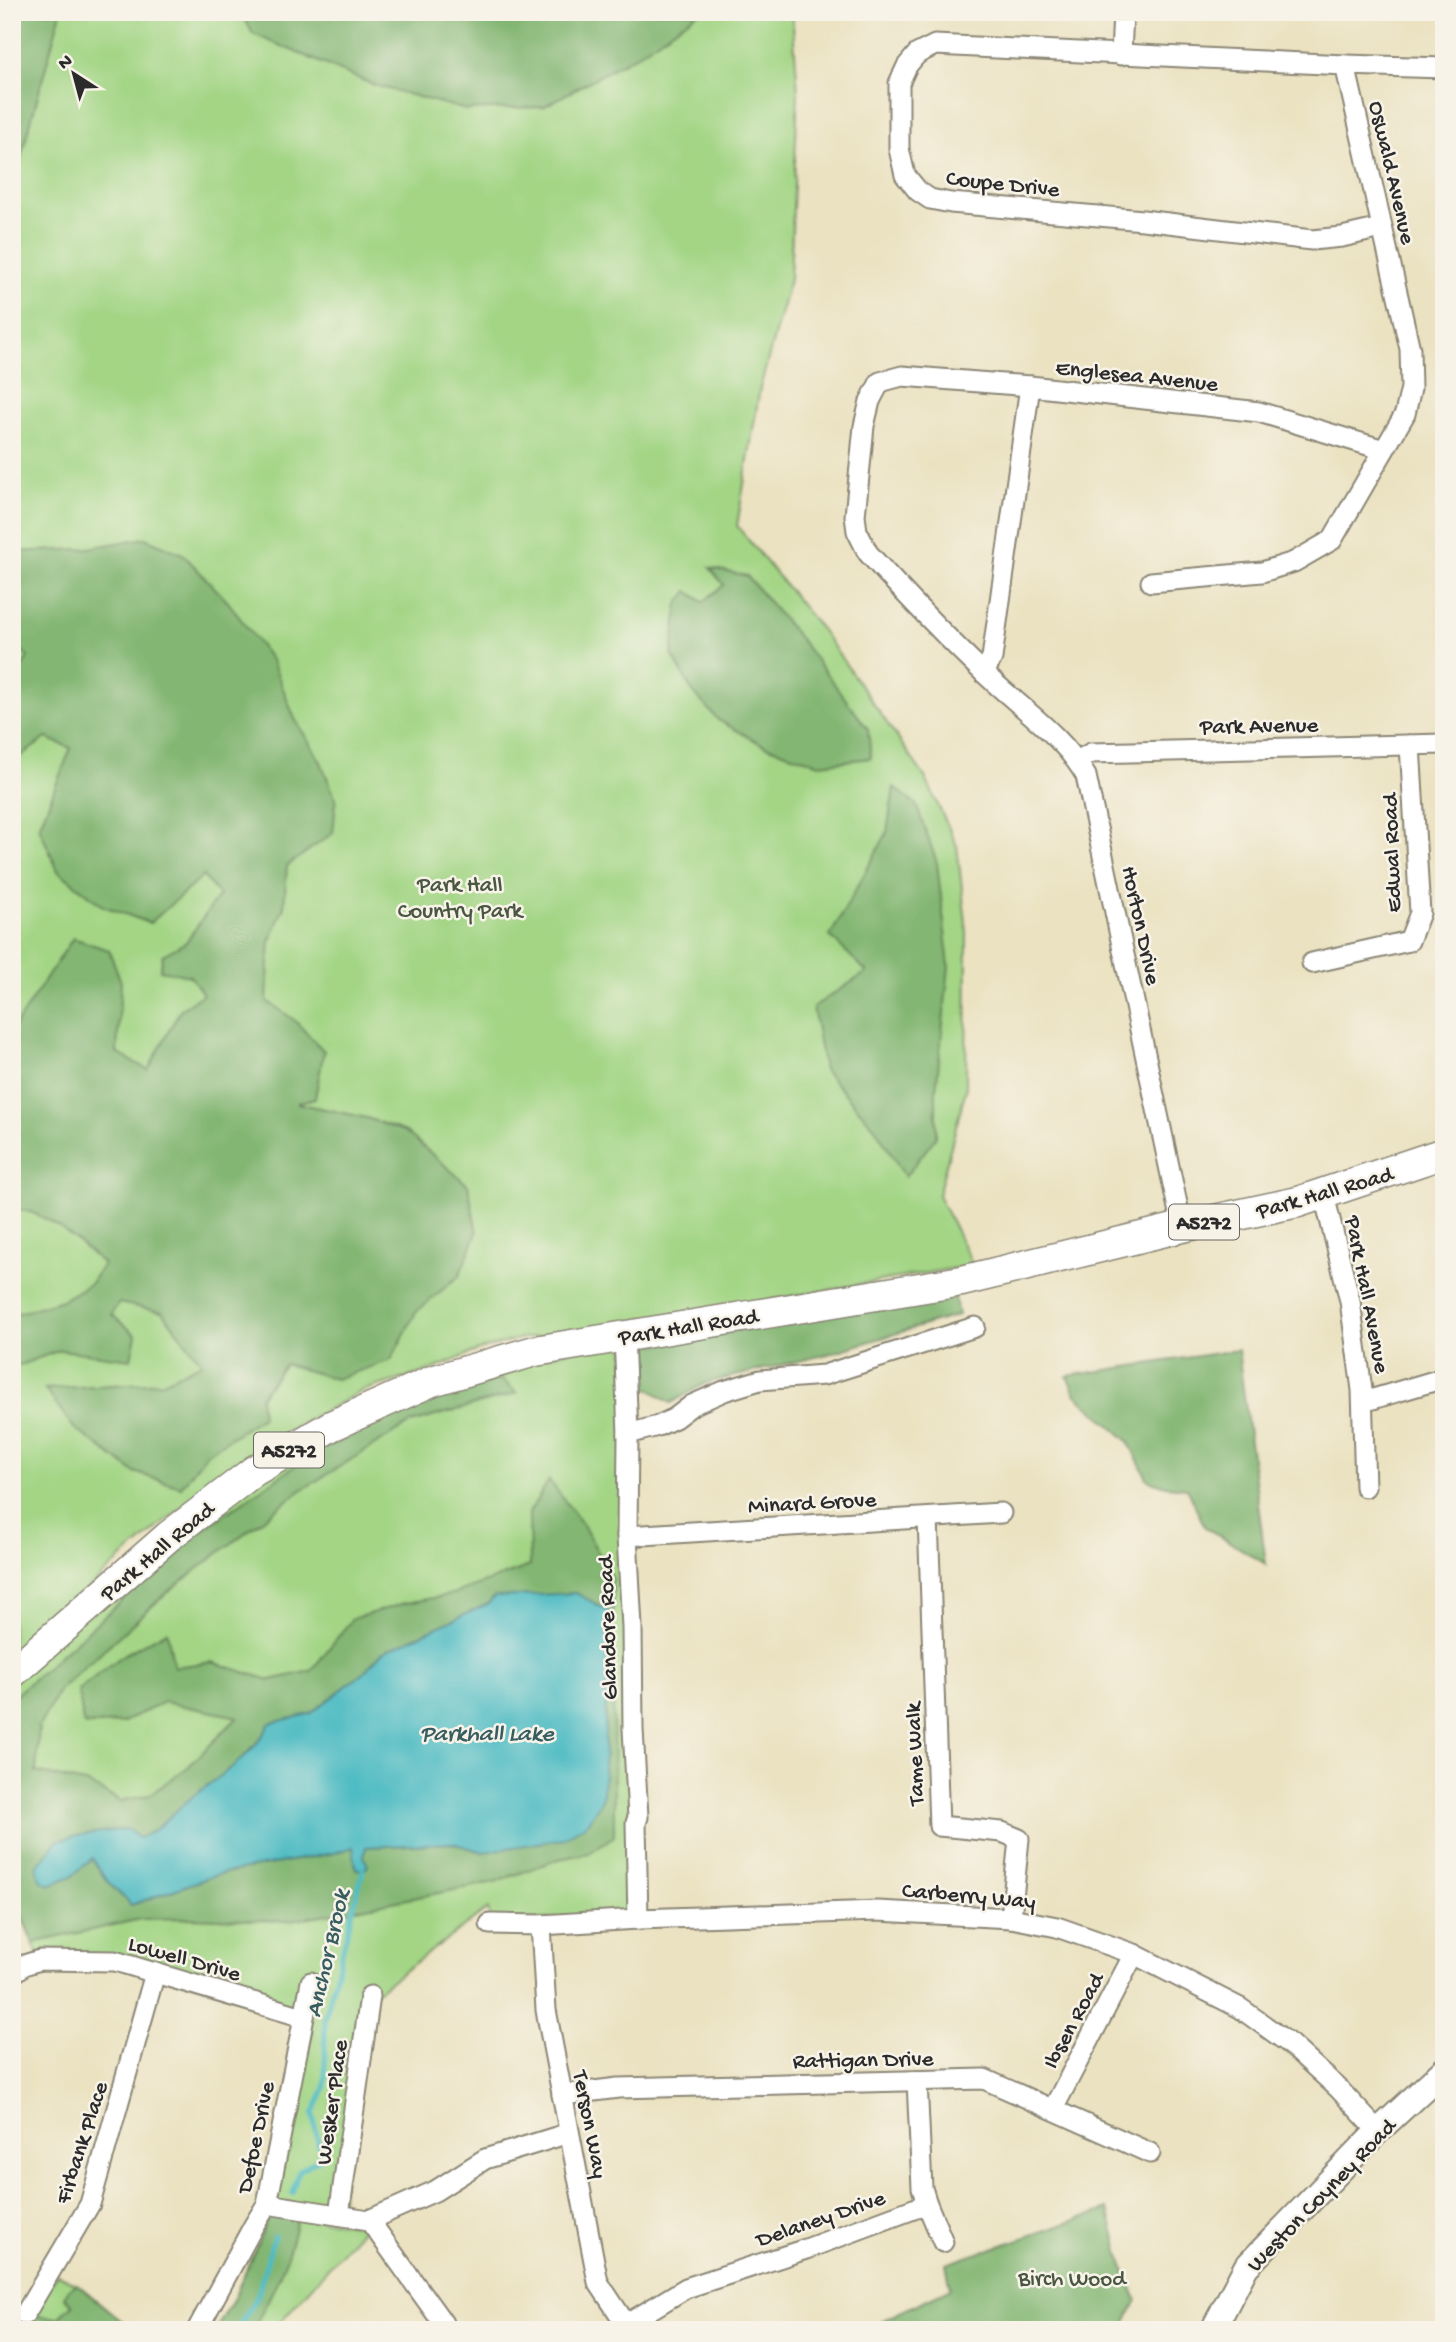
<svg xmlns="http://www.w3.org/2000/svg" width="1456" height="2342" font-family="'Gochi Hand',sans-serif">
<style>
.green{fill:#a3d585;stroke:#678058;stroke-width:2}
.forest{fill:#82b672;stroke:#56704e;stroke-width:2;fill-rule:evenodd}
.water{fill:#4dbbc3;stroke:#3c7377;stroke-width:2}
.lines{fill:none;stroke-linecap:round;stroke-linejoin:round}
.stream{stroke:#4dbbc3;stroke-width:5}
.minor-casing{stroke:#8b8676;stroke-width:23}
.tertiary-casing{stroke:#8b8676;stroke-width:28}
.primary-casing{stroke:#8b8676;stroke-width:33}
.minor{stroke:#fff;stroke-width:19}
.tertiary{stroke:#fff;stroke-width:24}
.primary{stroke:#fff;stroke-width:30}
.labels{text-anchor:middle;stroke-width:5;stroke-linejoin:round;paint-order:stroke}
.shield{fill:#f7f3e8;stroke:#686764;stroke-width:2}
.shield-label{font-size:21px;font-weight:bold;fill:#2b2b2b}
.street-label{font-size:23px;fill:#2b2b2b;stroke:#f7f3e8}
.park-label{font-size:23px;fill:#495642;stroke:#f7f3e8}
.water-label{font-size:24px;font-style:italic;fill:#375d60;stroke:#f7f3e8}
</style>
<rect width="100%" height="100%" fill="#f7f3e8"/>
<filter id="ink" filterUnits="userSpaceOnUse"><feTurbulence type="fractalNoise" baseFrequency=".0143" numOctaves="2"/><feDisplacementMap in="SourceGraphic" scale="14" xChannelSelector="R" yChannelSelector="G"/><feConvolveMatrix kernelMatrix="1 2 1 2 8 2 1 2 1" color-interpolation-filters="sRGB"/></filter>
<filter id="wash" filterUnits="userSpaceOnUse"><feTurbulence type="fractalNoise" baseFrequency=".00686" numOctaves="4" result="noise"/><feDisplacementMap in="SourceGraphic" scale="28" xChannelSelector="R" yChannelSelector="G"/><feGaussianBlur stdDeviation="1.57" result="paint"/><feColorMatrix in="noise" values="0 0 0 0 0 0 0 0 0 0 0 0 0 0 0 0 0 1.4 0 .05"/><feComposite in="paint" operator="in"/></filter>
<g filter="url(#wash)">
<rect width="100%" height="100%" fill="#ebe2c1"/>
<g class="green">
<polygon points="12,12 792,12 798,92 790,279 760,388 737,526 821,629 925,777 957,846 967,932 966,1089 938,1195 973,1265 664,1318 514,1340 476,1351 429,1371 364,1390 296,1426 229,1467 114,1565 12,1659"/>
<polygon points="624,1335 638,1919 490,1919 488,1909 370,1996 339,2215 267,2204 304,2017 115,1961 40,1960 12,1892 12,1673 163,1541 378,1404"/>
<polygon points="270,2213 365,2226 273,2330 216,2330 236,2294"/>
<polygon points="57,2274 77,2284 69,2289 73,2305 58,2318 37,2316 27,2323"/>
</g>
<g class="forest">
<polygon points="12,12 61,12 12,190"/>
<polygon points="241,12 699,12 637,55 543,107 466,110 374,85 253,34"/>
<path d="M145,538L183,554L228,602L272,661L295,719L321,762L336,801L333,833L287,866L284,907L270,941L267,1001L293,1019L324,1051L315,1098L297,1103L367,1118L406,1132L468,1185L477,1233L459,1276L416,1312L391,1360L336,1379L285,1364L260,1397L262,1417L206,1454L181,1487L134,1472L74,1428L45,1389L163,1382L202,1363L162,1312L119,1303L111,1314L136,1335L131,1359L60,1350L12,1368V1317L15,1314L62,1300L91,1283L103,1264C80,1243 44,1209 12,1209V1030L73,938L109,950L121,982L117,1053L148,1070L180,1010L203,994L190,976L160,970L163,955L186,942L219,895L203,876L150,923L103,906L58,871L39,827L71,748L46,738L21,756L12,750V684L28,657L12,641V552L83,549Z"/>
<polygon points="710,568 747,576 801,640 868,729 871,758 820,764 765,746 718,720 692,691 672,654 678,604 688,591 703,602 724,585"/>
<polygon points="894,787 916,804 937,863 949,966 936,1090 936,1137 905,1177 876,1129 824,1070 813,1007 867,972 830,936 887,833"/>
<polygon points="954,1292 958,1315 828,1354 706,1383 671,1403 639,1382 641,1347"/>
<polygon points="1238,1350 1266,1564 1205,1527 1187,1488 1166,1486 1148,1480 1128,1441 1076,1395 1067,1376"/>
<path d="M500,1378L517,1393L411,1423L300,1491L169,1591L60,1689L39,1726L36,1772L89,1784L120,1801L149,1795L188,1767L238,1717L164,1702L122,1723L84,1725L78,1690L123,1655L167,1631L174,1667L212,1662L270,1680L311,1671L352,1619L401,1604L449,1595L530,1566L529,1513L549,1480L583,1525L613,1579L614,1836L589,1853L559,1859L495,1882L341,1912L285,1921L186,1918L141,1919L33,1943L12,1892V1698L198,1533L309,1456L410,1407ZM494,1597L484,1852L452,1843L365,1847L364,1856L356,1868L354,1846L334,1853L219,1874L131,1905L106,1880L92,1858L151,1833L191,1798L231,1770L265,1734L271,1723L310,1714L363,1673L383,1652L488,1604Z"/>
<polygon points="1108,2209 1123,2266 1137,2300 1122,2330 862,2330 951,2288 946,2264"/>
<path d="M270,2213L297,2218C290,2258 272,2295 252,2330H216L236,2294Z"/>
<polygon points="77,2284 123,2322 119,2330 17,2330 37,2316 58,2318 72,2305 64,2297 69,2289"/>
</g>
<path class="water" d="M576,1593L609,1611L603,1798L587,1824L562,1839L484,1852L452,1843L366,1847L364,1856L368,1866L363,1871L356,1868L353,1847L334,1853L219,1874L131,1905L106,1880L92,1858L72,1876L49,1885L40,1880L37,1866L58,1840L86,1834L127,1829L139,1838C160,1830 174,1811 191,1798C220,1775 253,1757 270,1723L310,1714L363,1673L383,1652L488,1604L494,1597Z"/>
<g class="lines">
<g class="stream">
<polyline points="292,2193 299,2170 321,2158 313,2114 325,2088 325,2018 363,1871"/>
<polyline points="237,2330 258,2294 274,2236"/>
</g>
</g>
</g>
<g filter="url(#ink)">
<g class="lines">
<defs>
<g id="minor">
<polyline points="1121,55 1123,12"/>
<polyline points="1381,228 1342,237 1312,240 1143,220 951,203 930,199 918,191 905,175 899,149 899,83 907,66 917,54 935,45 1345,65 1444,68"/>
<polyline points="1151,582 1262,572 1294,562 1332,540 1405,414 1411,388 1410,349 1345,65"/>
<polyline points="984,673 992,658 1030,386"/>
<polyline points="1077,761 1091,753 1444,744"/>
<polyline points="1312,963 1409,941 1420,913 1410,745"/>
<polyline points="1324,1195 1350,1301 1362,1390 1365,1487"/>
<path d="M1182,1227L1086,776C1062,734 1018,706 984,673C944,635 905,594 868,553L857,531L855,516L864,426L870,401L880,382L902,376L1030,386L1259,412L1384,450"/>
<polyline points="624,1335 628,1434 627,1536 632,1627 633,1729 638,1817 636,1823 638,1919"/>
<polyline points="1363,1402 1444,1378"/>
<polyline points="628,1434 658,1426 675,1418 692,1405 724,1391 760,1380 824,1375 975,1327"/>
<polyline points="928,1518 939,1826 1002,1832 1019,1839 1011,1918"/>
<polyline points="627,1536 1001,1513"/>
<polyline points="490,1924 541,1925 638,1919 878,1911 1011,1918 1057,1927 1134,1954 1240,2008 1290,2044 1338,2088 1378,2131"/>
<polyline points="541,1925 546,2010 598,2282 626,2324"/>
<polyline points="12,1975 24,1965 40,1960 115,1961 303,2017"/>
<polyline points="562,2095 618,2088 984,2079 1150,2153"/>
<polyline points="1053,2109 1134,1954"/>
<polyline points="267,2204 369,2220 435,2191 485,2159 569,2133"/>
<polyline points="927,2204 943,2242"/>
<polyline points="339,2215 370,1996"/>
<polyline points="369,2220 443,2323"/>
<polyline points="25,2314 90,2204 155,1973"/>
<polyline points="197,2330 254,2225 267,2204 311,1982"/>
<polyline points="617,2330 686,2288 806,2249 927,2204 922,2188 917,2081"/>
</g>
<polyline id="tertiary" points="1213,2330 1246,2267 1378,2131 1444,2070"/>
<polyline id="primary" points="12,1673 169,1536 254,1471 331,1426 432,1381 535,1351 962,1281 1182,1227 1298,1202 1444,1153"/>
</defs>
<use href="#minor" class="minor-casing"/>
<use href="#tertiary" class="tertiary-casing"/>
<use href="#primary" class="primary-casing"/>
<use href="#minor" class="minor"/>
<use href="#tertiary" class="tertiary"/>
<use href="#primary" class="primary"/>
</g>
</g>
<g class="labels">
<g class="shield">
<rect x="1169" y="1204.5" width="70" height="35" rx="5"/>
<rect x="254" y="1432.5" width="70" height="35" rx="5"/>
</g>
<g class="shield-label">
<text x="1204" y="1229">A5272</text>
<text x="289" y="1457">A5272</text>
</g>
<g class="street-label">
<text transform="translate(1394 172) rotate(77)" y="8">Oswald Avenue</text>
<text transform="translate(1003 182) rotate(6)" y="8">Coupe Drive</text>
<text transform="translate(1137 374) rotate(6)" y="8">Englesea Avenue</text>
<text transform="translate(1259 724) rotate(-1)" y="8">Park Avenue</text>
<text transform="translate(1390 853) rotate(-92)" y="8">Edwal Road</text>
<text transform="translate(1143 925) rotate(78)" y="8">Horton Drive</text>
<text transform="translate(1324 1191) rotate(-16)" y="8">Park Hall Road</text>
<text transform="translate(1369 1294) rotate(79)" y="8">Park Hall Avenue</text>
<text transform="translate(688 1325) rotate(-9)" y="8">Park Hall Road</text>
<text transform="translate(812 1501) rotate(-3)" y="8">Minard Grove</text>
<text transform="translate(156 1550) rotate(-40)" y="8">Park Hall Road</text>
<text transform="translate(606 1628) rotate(-92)" y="8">Glandore Road</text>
<text transform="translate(913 1754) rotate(-92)" y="8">Tame Walk</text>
<text transform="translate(969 1894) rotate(5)" y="8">Carberry Way</text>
<text transform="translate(185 1957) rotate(16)" y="8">Lowell Drive</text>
<text transform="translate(1072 2020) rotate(-62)" y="8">Ibsen Road</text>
<text transform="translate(863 2058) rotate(-1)" y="8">Rattigan Drive</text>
<text transform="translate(330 2102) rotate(-82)" y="8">Wesker Place</text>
<text transform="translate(592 2124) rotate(79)" y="8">Terson Way</text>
<text transform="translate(254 2137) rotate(-78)" y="8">Defoe Drive</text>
<text transform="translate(80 2142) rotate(-72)" y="8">Firbank Place</text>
<text transform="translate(1320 2194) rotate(-46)" y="8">Weston Coyney Road</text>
<text transform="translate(820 2217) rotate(-19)" y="8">Delaney Drive</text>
</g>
<g class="park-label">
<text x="460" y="891">Park Hall<tspan x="460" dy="26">Country Park</tspan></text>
<text x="1072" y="2285">Birch Wood</text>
</g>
<g class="water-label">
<text x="487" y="1740">Parkhall Lake</text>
<text transform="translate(326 1953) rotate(-77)" y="8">Anchor Brook</text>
</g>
</g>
<rect width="1456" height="2342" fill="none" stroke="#f7f3e8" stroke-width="42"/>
<g transform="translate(74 74) rotate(324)" stroke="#f7f3e8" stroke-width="5" paint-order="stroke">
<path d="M0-5L12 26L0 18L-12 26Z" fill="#2b2b2b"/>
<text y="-10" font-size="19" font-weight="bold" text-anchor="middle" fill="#2b2b2b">N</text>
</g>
</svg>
